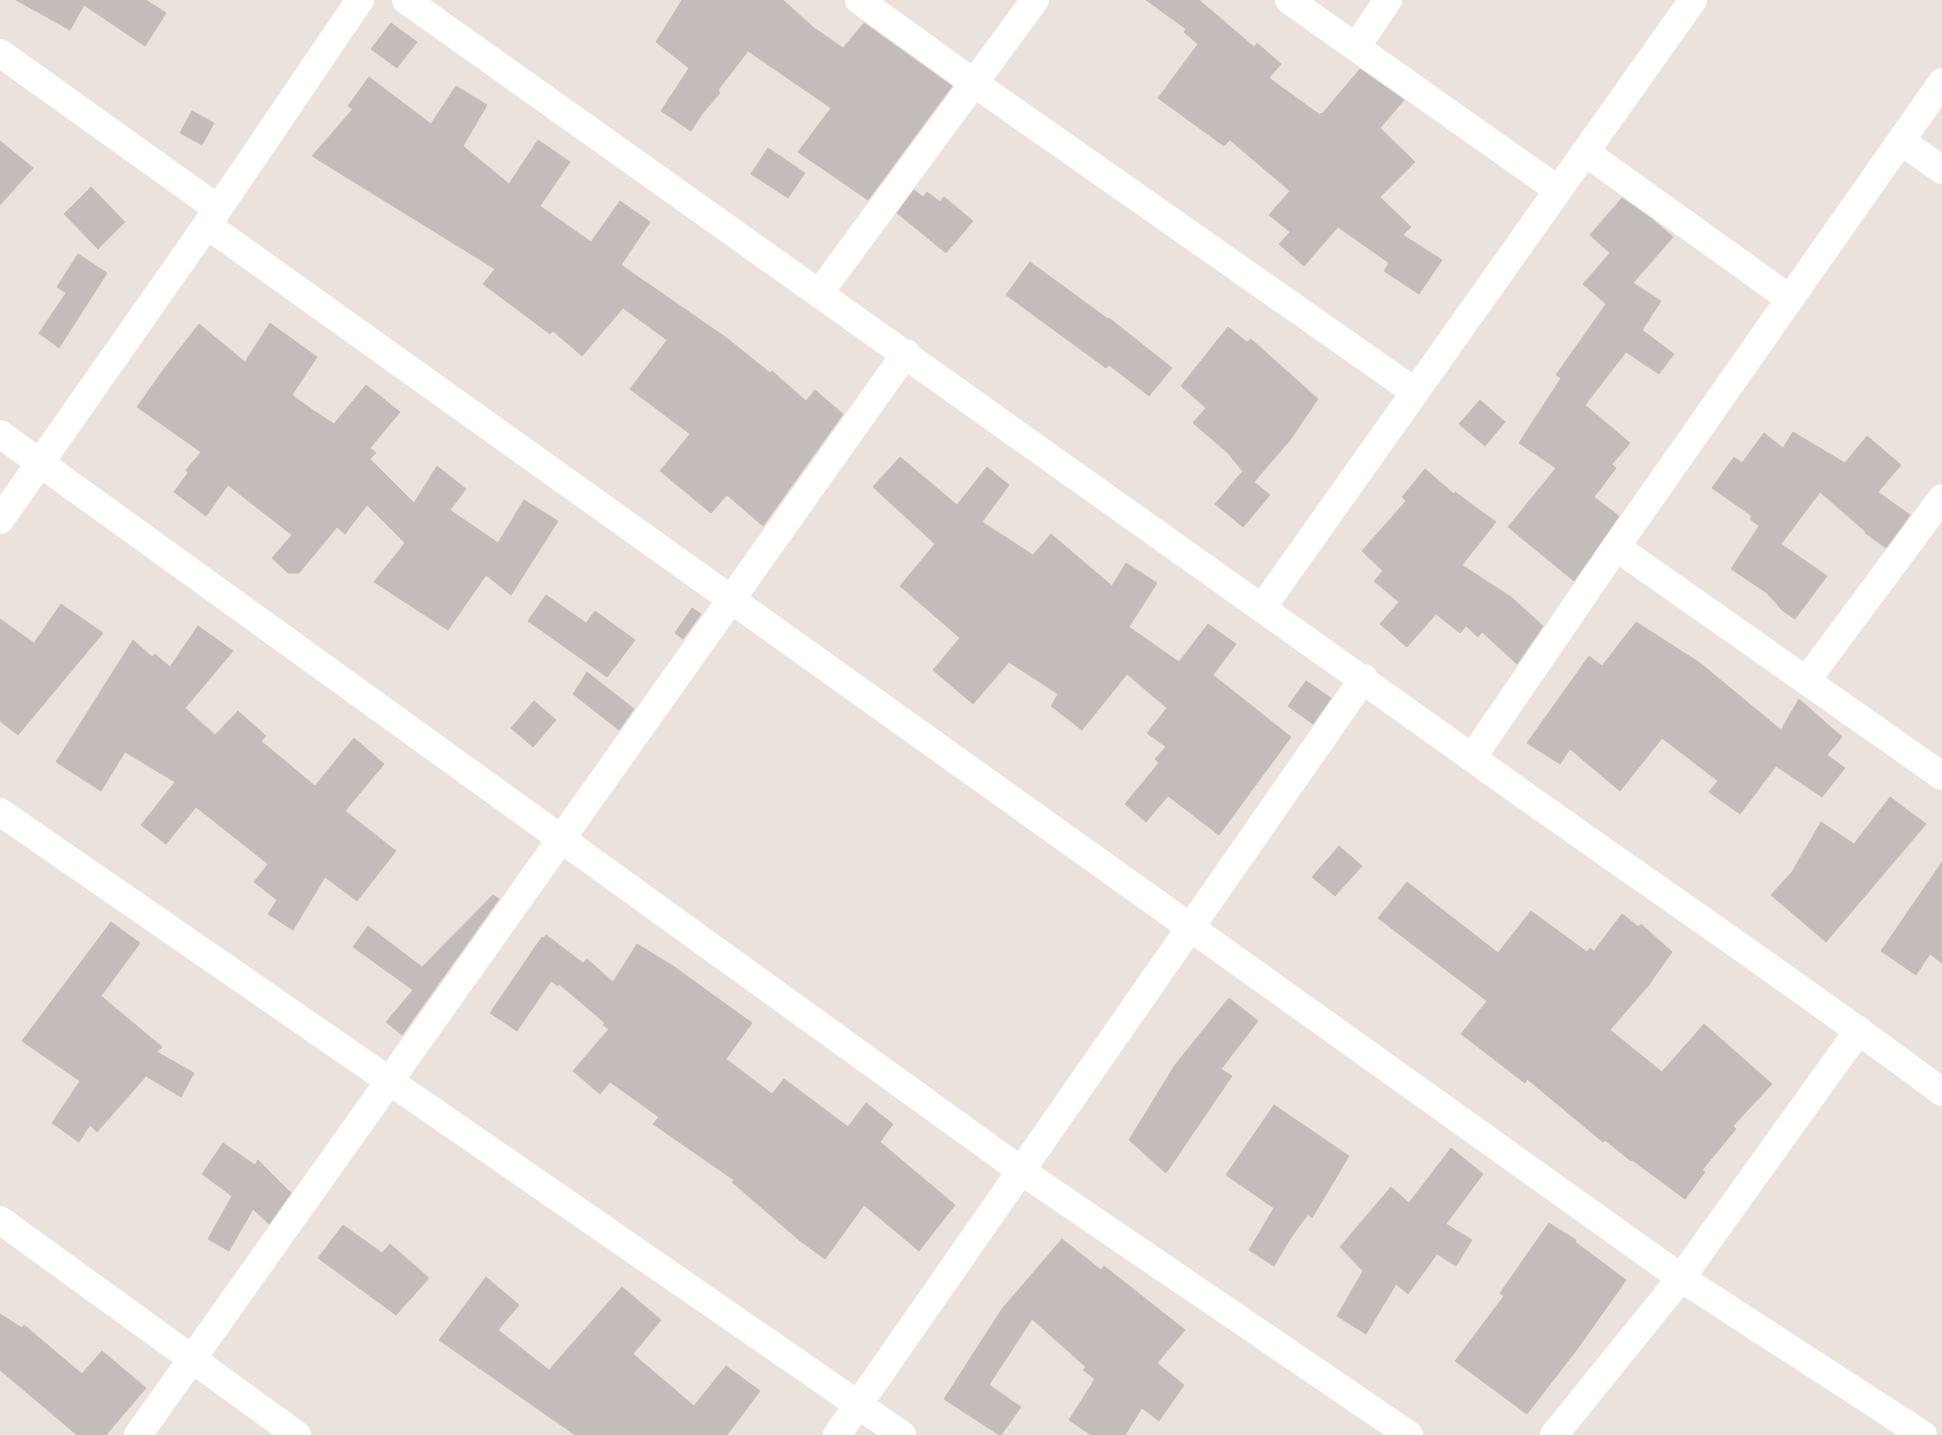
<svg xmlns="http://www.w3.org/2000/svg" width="1942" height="1435" font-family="'Golos Text',sans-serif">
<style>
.building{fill:#c3bcb9;stroke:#c6beb6}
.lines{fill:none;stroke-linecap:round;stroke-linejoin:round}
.minor{stroke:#fff;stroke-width:28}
</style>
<rect width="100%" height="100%" fill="#ebe2dc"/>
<g class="building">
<polygon points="16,0 146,0 166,13 145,46 84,5 70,30"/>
<polygon points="682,0 783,0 814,28 843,48 864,23 952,86 868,200 798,152 831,108 748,51 718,90 720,93 702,114 691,131 661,111 689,68 656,42"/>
<polygon points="1146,0 1199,0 1254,47 1257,43 1281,64 1269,78 1320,115 1321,113 1322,114 1360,69 1404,100 1380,128 1415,162 1380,197 1411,227 1403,235 1442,260 1419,294 1384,271 1389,263 1338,227 1304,266 1279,244 1290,232 1269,215 1290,191 1230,140 1224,146 1158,98 1198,44 1184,32 1186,29"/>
<polygon points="391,23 417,42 397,68 371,49"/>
<polygon points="369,77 431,124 456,86 487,105 463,146 509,184 538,140 570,162 540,206 591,242 620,201 650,222 621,265 728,339 770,373 772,371 806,401 815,390 843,414 763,526 727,495 711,513 660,471 690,434 630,389 667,340 623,308 582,356 553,331 550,334 483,284 495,269 312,156 353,109 348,106"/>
<polygon points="192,111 214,123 202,145 180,133"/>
<polygon points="0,141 33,168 0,205"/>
<polygon points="768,148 805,173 788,198 751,174"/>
<polygon points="91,187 125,222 98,249 64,214"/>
<polygon points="914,190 923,197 927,192 940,202 944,197 973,221 946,253 897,213"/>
<polygon points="1622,198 1652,219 1673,237 1633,283 1661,301 1642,330 1674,354 1659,374 1626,352 1585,405 1630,443 1612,464 1616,468 1594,497 1619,516 1574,581 1508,527 1556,468 1519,443 1561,378 1556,375 1606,304 1583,284 1610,253 1590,235"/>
<polygon points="78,254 107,273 59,348 39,333 66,293 57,287"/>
<polygon points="1030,262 1108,319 1109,318 1172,368 1149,396 1109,365 1106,368 1006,295"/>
<polygon points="270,323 317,357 292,395 314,411 334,424 366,385 400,412 370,448 376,453 370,459 414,503 437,466 466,489 450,510 498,543 524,500 558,521 511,595 486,575 448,630 374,582 405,543 367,505 345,534 337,527 299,573 288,573 272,558 292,535 228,485 206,516 174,492 188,473 186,470 201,452 137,407 164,369 199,324 245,362"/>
<polygon points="1228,327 1247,342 1251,339 1318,399 1290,440 1254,482 1270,495 1243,527 1215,504 1242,472 1244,473 1228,453 1193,423 1206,408 1181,386"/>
<polygon points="1480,400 1505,422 1485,446 1459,424"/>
<polygon points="1793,432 1845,463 1867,436 1901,465 1878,492 1910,515 1886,548 1865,533 1866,532 1820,492 1781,544 1827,576 1795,619 1782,610 1767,593 1731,569 1759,526 1750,519 1752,516 1712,488 1734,457 1742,463 1764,433 1783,448"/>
<polygon points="900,457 957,505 987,467 1009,485 982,522 1033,555 1051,534 1112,586 1126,563 1157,583 1129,627 1179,662 1208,624 1236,644 1213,675 1291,737 1219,835 1168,796 1146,822 1125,804 1159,763 1155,759 1166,747 1147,733 1167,708 1127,674 1082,730 1051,706 1058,694 1009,662 973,704 933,670 960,638 900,586 935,544 873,487"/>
<polygon points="1425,469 1454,494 1455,492 1496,522 1462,565 1511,597 1543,626 1517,664 1482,632 1478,637 1466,626 1460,633 1436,614 1407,647 1380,624 1399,602 1374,581 1383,571 1362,551 1406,501 1402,497"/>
<polygon points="546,595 586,623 595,611 635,640 607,677 528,621"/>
<polygon points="61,604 103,633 18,735 0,721 0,619 34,643"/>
<polygon points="692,608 701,614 683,639 675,633"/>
<polygon points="1636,622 1700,663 1781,730 1799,699 1842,737 1827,755 1845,768 1822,797 1776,766 1740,814 1709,792 1718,781 1662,738 1620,791 1570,749 1560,764 1527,743 1589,656 1602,666"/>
<polygon points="198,626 233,651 185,708 215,735 238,711 266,736 261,741 315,786 354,738 384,764 345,811 396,851 357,901 325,877 293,930 268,914 277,900 254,882 268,864 196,807 166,844 141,825 175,782 125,752 101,791 56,762 133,640 152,657 155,654 170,667"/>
<polygon points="587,672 634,709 619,730 573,694"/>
<polygon points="1306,681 1331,698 1313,724 1288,706"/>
<polygon points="534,701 556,720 533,747 511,728"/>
<polygon points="1890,797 1926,824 1826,942 1771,895 1792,872 1821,822 1854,844"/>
<polygon points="1339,846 1362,866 1335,896 1312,877"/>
<polygon points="1942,862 1942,963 1930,954 1916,975 1881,951"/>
<polygon points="1407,882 1498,953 1531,911 1587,952 1590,948 1594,951 1622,914 1639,927 1641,924 1672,952 1648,986 1610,1030 1662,1072 1704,1024 1772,1084 1733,1126 1736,1129 1702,1170 1705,1172 1685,1199 1632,1160 1631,1161 1605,1140 1603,1142 1527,1079 1525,1083 1461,1034 1487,1001 1378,918"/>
<polygon points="493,895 499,899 402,1035 386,1022 413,990 353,947 368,926 422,967"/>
<polygon points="111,922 140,943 101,996 162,1047 157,1052 194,1073 181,1097 146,1076 97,1132 90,1125 79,1142 52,1123 80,1081 22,1041"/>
<polygon points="546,935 583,963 587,959 613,982 637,944 673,966 752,1023 726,1059 772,1094 784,1079 848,1127 866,1103 893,1124 880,1142 955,1205 919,1251 864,1205 825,1259 799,1240 732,1182 734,1180 653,1124 659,1117 610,1082 600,1094 573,1071 609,1029 603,1025 605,1023 559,984 558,986 551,981 517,1031 490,1013 542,937 544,938"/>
<polygon points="1229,998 1258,1021 1221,1069 1232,1076 1166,1173 1129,1140 1175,1065"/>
<polygon points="1274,1105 1349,1156 1312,1218 1308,1214 1290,1239 1274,1266 1249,1250 1274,1208 1226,1175"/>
<polygon points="223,1143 255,1165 258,1160 291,1193 269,1224 253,1209 229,1251 208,1239 232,1196 202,1174"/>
<polygon points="1451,1148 1483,1174 1446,1224 1472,1240 1456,1266 1437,1254 1408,1294 1396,1284 1366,1334 1337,1316 1363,1271 1340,1247 1391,1187 1409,1203"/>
<polygon points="1549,1223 1576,1240 1575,1242 1626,1280 1578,1348 1527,1414 1455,1361 1504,1296 1500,1293"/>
<polygon points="343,1225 382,1253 390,1244 429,1278 396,1315 318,1258"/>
<polygon points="1062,1239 1101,1270 1104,1266 1185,1330 1157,1363 1184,1385 1159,1421 1142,1408 1125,1435 1091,1435 1069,1420 1095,1379 1083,1370 1086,1367 1032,1319 989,1385 1021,1407 1001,1435 999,1435 944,1399 1002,1309"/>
<polygon points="486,1277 519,1305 498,1330 549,1370 622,1287 661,1320 633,1354 694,1406 726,1366 760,1391 727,1435 575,1435 439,1340"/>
<polygon points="0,1314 22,1328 24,1325 82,1374 102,1351 146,1388 106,1435 77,1435 0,1370"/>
</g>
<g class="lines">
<g class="minor">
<path d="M406,0C762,251 1118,502 1471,757C1628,870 1788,977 1942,1092"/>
<polyline points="859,0 974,83 1415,392"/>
<polyline points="1289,0 1558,190"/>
<polyline points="1356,47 1388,0"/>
<polyline points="0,53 218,209"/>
<polyline points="1901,141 1942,170"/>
<polyline points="1585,152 1790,299"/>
<polyline points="207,225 1681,1278 1923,1435"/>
<polyline points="820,292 1035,0"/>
<polyline points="0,434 1020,1170 1409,1435"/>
<polyline points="0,520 218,209 360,0"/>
<polyline points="1616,547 1942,776"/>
<polyline points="1262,608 1693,0"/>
<polyline points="1806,681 1942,498"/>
<polyline points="1472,758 1616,547 1942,82"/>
<polyline points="0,812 902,1435"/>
<polyline points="0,1220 297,1435"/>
<path d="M138,1435C395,1075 648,713 906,353"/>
<polyline points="837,1435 1364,678"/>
<polyline points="1554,1435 1681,1278 1859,1030"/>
</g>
</g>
</svg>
